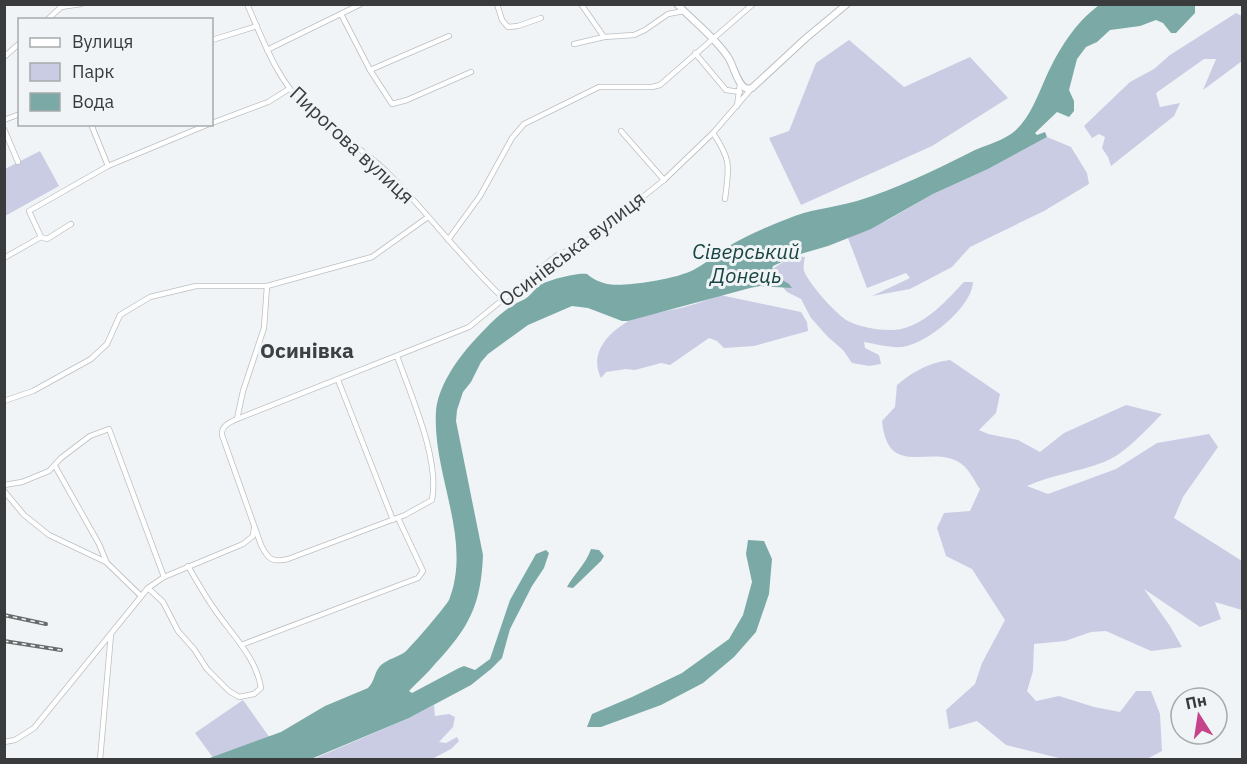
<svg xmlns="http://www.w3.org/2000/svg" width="1247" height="764" font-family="'IBM Plex Sans',sans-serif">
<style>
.green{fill:#cacce4}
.water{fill:#7aa9a6}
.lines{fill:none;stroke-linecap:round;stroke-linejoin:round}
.minor-casing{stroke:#bcbfc1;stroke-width:6}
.major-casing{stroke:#bcbfc1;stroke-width:8}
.minor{stroke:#fff;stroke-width:4.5}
.major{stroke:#fff;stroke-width:6}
.rail-casing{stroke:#686b6c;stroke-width:4}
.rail{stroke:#f0f4f6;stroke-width:1.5;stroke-dasharray:4.5;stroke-linecap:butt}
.labels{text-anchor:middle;stroke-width:6;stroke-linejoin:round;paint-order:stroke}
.street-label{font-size:20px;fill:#393b3c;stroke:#f0f4f6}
.water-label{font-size:21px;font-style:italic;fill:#184442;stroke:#f0f4f6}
.neighbourhood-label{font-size:21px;font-weight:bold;fill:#3d4042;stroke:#f0f4f6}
</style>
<rect width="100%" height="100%" fill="#f0f4f6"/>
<g class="green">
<polygon points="1236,13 1242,16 1242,61 1203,90 1216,59 1204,59 1156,93 1160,107 1180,103 1174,116 1111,166 1108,157 1102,148 1105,137 1099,134 1092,138 1084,126 1130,82 1154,69 1170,55"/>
<polygon points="849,40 904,87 970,57 1008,98 932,146 801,205 769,138 789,131 816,63"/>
<polygon points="1047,137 1071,147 1087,173 1089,184 1044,211 970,247 952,267 910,289 872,296 910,278 906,273 867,288 848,238 888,220 933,194 988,169"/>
<polygon points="40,151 59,186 5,216 5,169"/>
<path d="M792,256L805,257C804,262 803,266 804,271C809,284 838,317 850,322C863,328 887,332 901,329C927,323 946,301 964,282H973C972,307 927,344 902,347C890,348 876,344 864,342L865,348L879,355L881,364L869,366L852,363L843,350L828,337L811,318L801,299L787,292L772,275L771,270Z"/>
<path d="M720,295L801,312L807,322L808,331L754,346L724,348L717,341L709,338L670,365L661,363L635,370L626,369L606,372L601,378C589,354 607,334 627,322C639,315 657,313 671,310C688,307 704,301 720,295Z"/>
<path d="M950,360L1000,394L996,413L979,430L988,434L1018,440L1040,452L1064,433L1126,405L1162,414C1146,430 1125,454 1104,462C1078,472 1051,475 1027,486L1048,494L1116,469L1157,443L1209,434L1218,447L1183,497L1174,518L1242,561V610L1215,602L1221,619L1200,627L1144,589L1170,626L1182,647L1151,651L1106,631L1091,632L1065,641L1034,644L1033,671L1027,691L1036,701L1059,696L1094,707L1120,712L1136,691H1151L1160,714L1162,751L1147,759H1063L1006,745L977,721L949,729L946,710L975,684L982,663L1005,620L972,569L946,556L937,528L944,513L970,511L980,489C975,482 970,471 964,466C935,440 888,483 882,421L895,407L897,385C914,371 928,363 950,360Z"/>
<polygon points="243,700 285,759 214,759 195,733"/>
<polygon points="434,705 435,716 449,714 455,717 453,727 439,742 446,743 457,737 459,741 451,749 432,759 311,760 409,718"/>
</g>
<g class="water">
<path d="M1099,5H1195V13L1176,33H1171L1163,23L1156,20L1140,26L1110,30L1097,42L1086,47L1077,59L1069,90L1074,101V111L1069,117L1057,112L1035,133L1037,135L1045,132L1047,137L988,169L933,194L871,229L828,246L797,255L773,266L771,273L789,284L792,288L760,286L750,288L628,321H622L588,308L572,306L528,325L488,354L481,362L471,382L463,392L457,410L456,421L483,555C481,605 469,628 435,664C427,674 417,682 409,691L412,693L459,668L464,666L475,670L490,659L510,600L536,554L546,550L549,553L544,568L532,586L510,629L502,658L491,669L471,685L409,718L311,759H207L281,732L325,706L368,688C375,681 374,672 381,665C388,659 398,657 405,652C411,647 446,606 449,600C473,539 432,474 436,411C438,387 456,361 471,344C486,328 503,308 523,300C531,296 533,290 540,285C548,280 578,272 587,274C593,279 599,282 607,284C623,287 667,280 683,274C701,269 714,255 729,246C747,235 767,227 787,219C809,209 833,208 857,201C896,189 933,171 969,153C982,146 998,143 1011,134C1029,121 1037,97 1046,77C1059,49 1074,24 1099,5Z"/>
<polygon points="748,540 764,541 772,559 769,594 756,632 734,657 703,683 661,705 601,727 587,727 592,714 632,697 682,673 729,639 743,615 752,582 746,554"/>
<path d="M591,549L599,550L604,556L601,561L573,588L567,587C574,574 586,564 591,549Z"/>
</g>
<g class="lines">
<defs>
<g id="minor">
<path d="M247,4C263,40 277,80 306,107C331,132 363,148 388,173C428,213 462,259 503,298"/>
<polyline points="497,4 502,20 508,27 518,26 541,18"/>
<polyline points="581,4 604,37"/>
<polyline points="341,14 370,70 392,104 407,100 471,72"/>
<polyline points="47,20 61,7 81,4"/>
<polyline points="212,40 257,26"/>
<polyline points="574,44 604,37 634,35 645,30 668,14 684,11"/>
<polyline points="267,50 361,4"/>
<polyline points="695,53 726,90 740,92"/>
<polyline points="4,57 20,43"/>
<polyline points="370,70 449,36"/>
<polyline points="737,106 740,84"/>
<polyline points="4,120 20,114"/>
<polyline points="212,123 268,102 289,89"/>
<polyline points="91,124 108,166"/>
<polyline points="4,129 18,162"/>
<polyline points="621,131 664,180"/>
<path d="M713,133C732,161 729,167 725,199"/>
<polyline points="41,237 47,239 71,224"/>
<polyline points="448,240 480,196 512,138 524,124 599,87 652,87 660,85 753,4"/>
<polyline points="4,258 41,237 29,211 108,166 209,124"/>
<path d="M397,356C411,396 440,459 432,500L405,515L288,559C272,563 268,559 261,545L222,435C221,426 230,422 237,419L469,327L556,256L585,243L664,180L713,133L751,89"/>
<polyline points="338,380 393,520"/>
<polyline points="4,401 33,391 91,359 107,344 120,315 150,297 196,286 267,286 372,257 428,217"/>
<polyline points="237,419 243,391 264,328 267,286"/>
<polyline points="55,466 99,544 106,561"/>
<polyline points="4,485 22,482 49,471 61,458 90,436 109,429 164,577"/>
<polyline points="4,491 24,515 49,535 106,562 140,595"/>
<path d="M148,588L163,602L178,631L194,649L207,669L229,691L239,697L254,694L261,688C256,656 230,633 213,607C204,594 196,580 188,566"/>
<polyline points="241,645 418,578 423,571 398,518"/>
<polyline points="4,742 15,740 34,728 148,588 164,577 243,544 253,536 254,528"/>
<polyline points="100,760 111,634"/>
</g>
<path id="major" d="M677,4C694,22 714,36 728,57C734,66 737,85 747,89L752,88L806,38L847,4"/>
</defs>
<use href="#minor" class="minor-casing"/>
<use href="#major" class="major-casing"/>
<use href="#minor" class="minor"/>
<use href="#major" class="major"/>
<defs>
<g id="rail">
<polyline points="4,615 46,624"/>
<polyline points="4,641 61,650"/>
</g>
</defs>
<use href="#rail" class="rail-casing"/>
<use href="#rail" class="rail"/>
</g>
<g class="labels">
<g class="street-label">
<text transform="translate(352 145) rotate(43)" y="7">Пирогова вулиця</text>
<text transform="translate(572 249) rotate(-37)" y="7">Осинівська вулиця</text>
</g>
<g class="water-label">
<text x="746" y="259">Сіверський<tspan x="746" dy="24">Донець</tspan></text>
</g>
<g class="neighbourhood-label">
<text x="307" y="358">Осинівка</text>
</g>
</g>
<rect width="1247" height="764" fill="none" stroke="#393b3c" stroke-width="12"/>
<rect x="18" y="18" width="195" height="108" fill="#f0f4f6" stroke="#a7aaac" stroke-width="1.5"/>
<rect x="30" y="38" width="30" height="9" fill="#ffffff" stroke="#a7aaac" stroke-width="1.5"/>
<text x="72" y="48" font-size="18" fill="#393b3c">Вулиця</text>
<rect x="30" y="63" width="30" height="18" fill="#cacce4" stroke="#a7aaac" stroke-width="1.5"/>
<text x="72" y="78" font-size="18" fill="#393b3c">Парк</text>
<rect x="30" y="93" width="30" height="18" fill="#7aa9a6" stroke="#a7aaac" stroke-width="1.5"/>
<text x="72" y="108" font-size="18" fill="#393b3c">Вода</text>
<g transform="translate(1199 716) rotate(348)"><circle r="28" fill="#f0f4f6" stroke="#a7aaac" stroke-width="1.5"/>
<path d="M0-4.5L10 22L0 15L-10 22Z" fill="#c5438a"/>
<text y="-9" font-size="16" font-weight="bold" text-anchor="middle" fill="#393b3c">Пн</text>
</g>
</svg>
